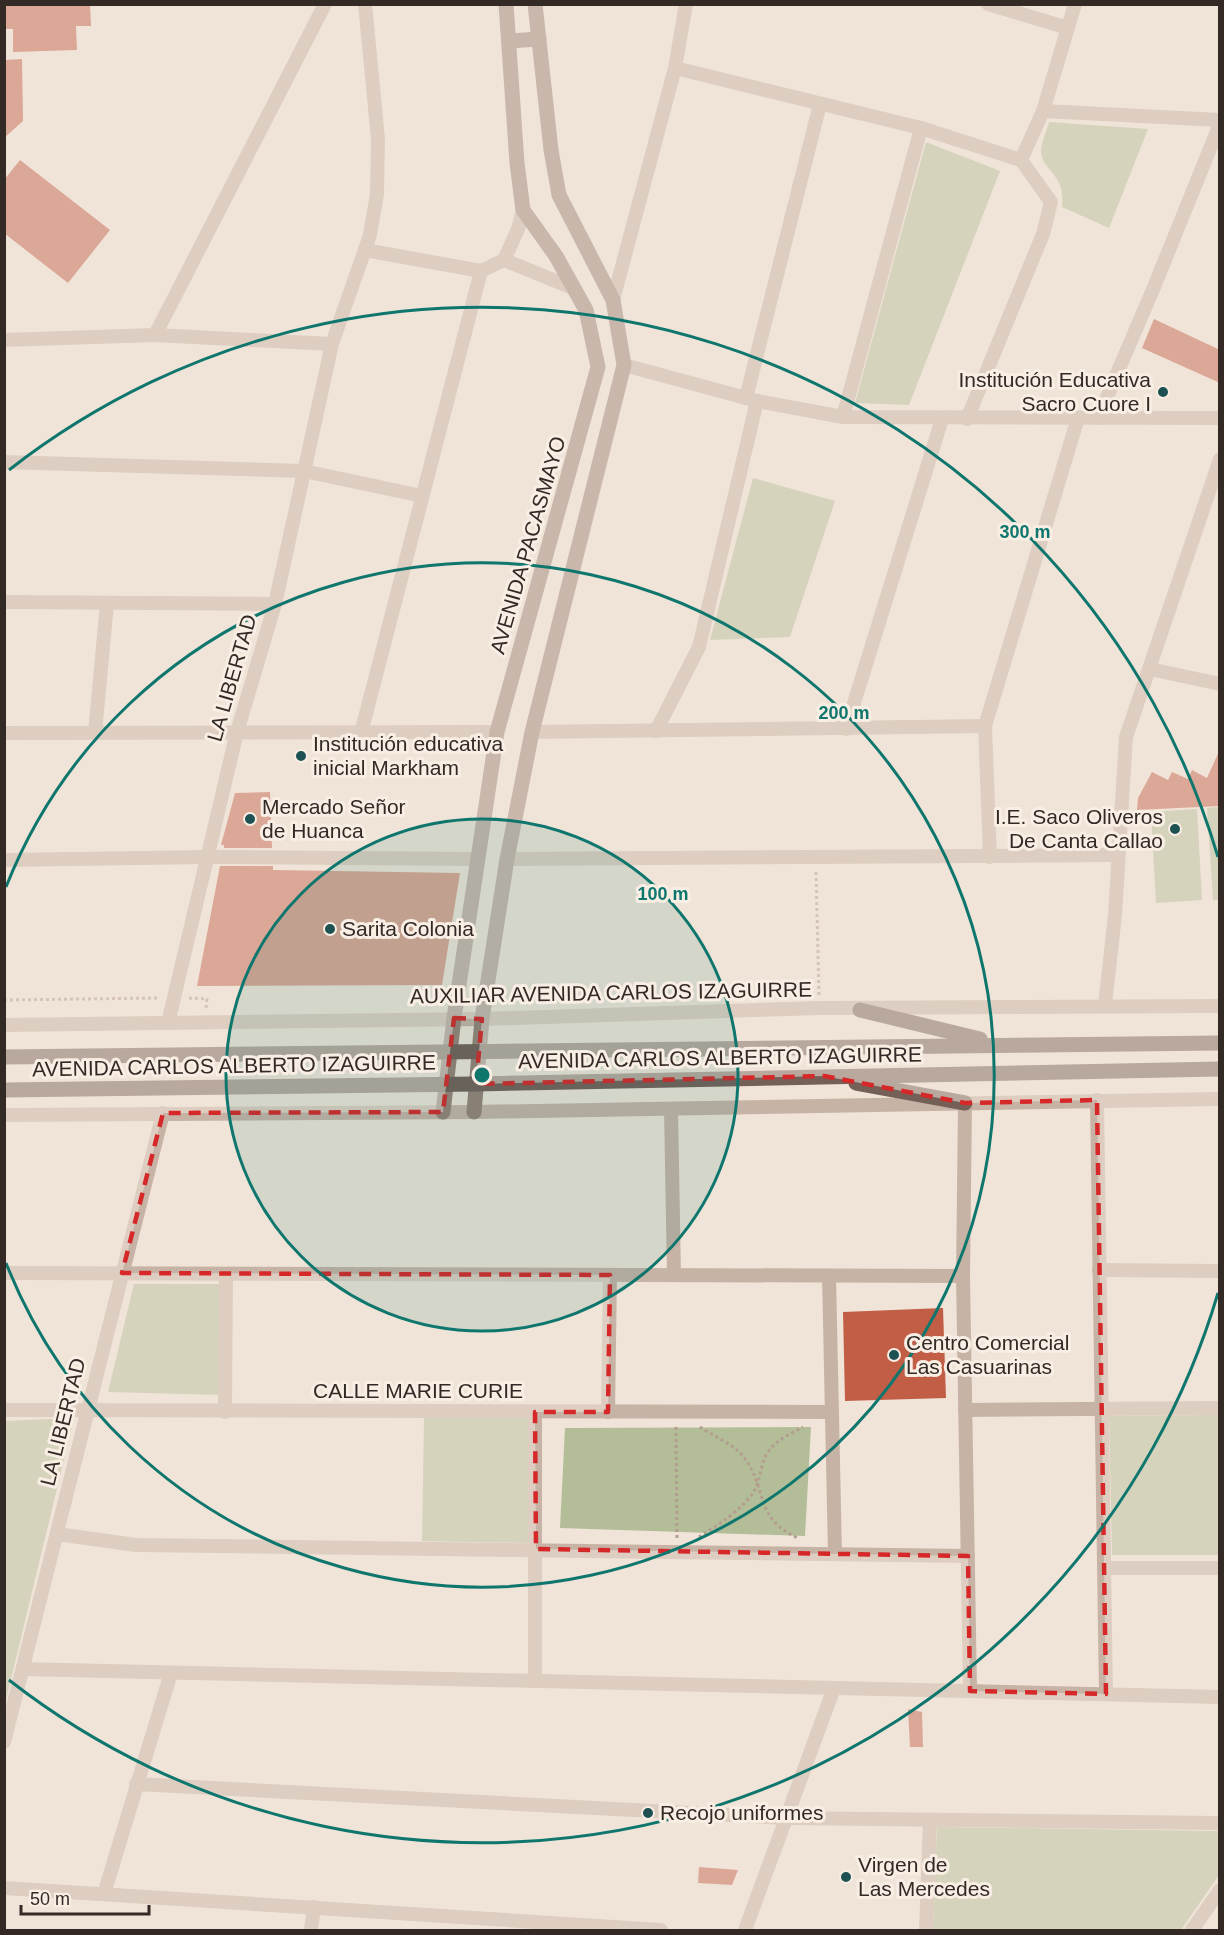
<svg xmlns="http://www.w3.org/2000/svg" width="1224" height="1935" font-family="Arial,sans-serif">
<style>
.green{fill:#b3be99}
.building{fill:#c15e45}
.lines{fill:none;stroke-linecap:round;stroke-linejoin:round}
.path{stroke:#b39d8f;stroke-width:3;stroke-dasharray:3 3;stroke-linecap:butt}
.street{stroke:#c7b3a5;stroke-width:14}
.secondary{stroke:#9a8277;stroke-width:15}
.primary{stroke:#756058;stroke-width:15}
.marked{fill:none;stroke:#d62828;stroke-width:4.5;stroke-dasharray:12 8;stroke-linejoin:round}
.ring{fill:none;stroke:#0f766e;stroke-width:3}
.poi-dot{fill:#1e5152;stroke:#f8eee4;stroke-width:2}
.labels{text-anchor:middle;stroke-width:6;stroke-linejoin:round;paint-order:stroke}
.poi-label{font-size:21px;fill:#332a26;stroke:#f8eee4;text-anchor:start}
.street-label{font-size:21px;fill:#332a26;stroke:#f8eee4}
.centre{fill:#0f766e;stroke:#f8eee4;stroke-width:3}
.ring-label{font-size:18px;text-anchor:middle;font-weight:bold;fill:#0f766e;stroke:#f8eee4;stroke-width:6;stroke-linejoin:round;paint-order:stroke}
</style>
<rect width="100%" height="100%" fill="#f0e4d8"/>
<g class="green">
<path d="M1049,122L1148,129L1109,228L1062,207C1066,172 1041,171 1041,151C1041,142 1047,131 1049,122Z"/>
<polygon points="926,142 1000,171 909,405 855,403"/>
<polygon points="753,478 835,501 790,637 710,640"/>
<polygon points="1219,807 1219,900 1213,900 1207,808"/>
<polygon points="1197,809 1202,900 1156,903 1151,812"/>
<polygon points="134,1284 223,1284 221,1395 108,1392"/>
<polygon points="1219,1415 1219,1555 1112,1555 1109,1416"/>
<polygon points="424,1416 528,1416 529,1543 422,1541"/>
<polygon points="74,1418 5,1704 5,1421"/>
<polygon points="811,1427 805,1536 560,1528 565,1428"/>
<polygon points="937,1827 1219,1831 1219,1875 1181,1930 933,1930"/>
</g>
<g class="building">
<polygon points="4,4 90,4 91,26 76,26 77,50 13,52 13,29 4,29"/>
<polygon points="22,59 23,121 4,138 4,60"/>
<polygon points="20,160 110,230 68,283 4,233 4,180"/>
<polygon points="1154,319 1220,350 1220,383 1142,348"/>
<polygon points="1220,749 1220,806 1137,810 1138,798 1152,772 1168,780 1172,772 1188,779 1192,770 1207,778"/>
<polygon points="270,792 272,848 224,848 224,845 221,845 235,793"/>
<polygon points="220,866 273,866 273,870 460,873 442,985 197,986"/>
<polygon points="943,1308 946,1398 845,1401 843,1312"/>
<polygon points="908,1709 922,1712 923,1747 910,1747"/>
<polygon points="699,1867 738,1870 732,1885 698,1883"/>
</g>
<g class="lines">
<g class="path">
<polyline points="816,872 819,995"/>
<polyline points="189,998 207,999 206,1008"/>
<polyline points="4,1000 159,998"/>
<polyline points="676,1427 677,1538"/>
<path d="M700,1427C713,1436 733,1444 743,1456C769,1490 753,1518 798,1538"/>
<path d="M699,1537C716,1526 736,1514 750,1497C761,1484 759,1469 766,1455C774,1441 790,1434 803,1427"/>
</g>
<g class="street">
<polyline points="988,4 1068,28"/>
<polyline points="675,68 921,128 1021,160 1051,202 1043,234 967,419"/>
<polyline points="1043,111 1220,120"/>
<polyline points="1021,160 1043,111 1075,4"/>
<polyline points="365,250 481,271 504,260 518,229 523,210"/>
<polyline points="504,260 573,288"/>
<polyline points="613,300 675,68 686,4"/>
<polyline points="155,335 325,4"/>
<polyline points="4,340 155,335 332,344"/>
<polyline points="624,365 757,401 843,417 1220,418"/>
<polyline points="746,398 820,104"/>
<polyline points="843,417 921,128"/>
<polyline points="1098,418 1154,287 1220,124"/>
<polyline points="4,462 304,471 422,496"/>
<polyline points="4,602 275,604"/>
<polyline points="1150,669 1220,684"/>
<polyline points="846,729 942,419"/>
<polyline points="656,731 699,647 757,401"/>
<polyline points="532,732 985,726"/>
<polyline points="4,733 497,732"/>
<polyline points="95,733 107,603"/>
<polyline points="361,733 481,271"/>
<polyline points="990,857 985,726 1078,418"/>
<polyline points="507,859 1117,855"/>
<polyline points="4,860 209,857 478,859"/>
<polyline points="1105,1005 1115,915 1126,737 1220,459"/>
<polyline points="168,1023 237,732 275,604 332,344 370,235 377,194 378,139 365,4"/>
<polyline points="4,1025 482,1019 819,1008 1220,1006"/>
<polyline points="1097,1100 1106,1694"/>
<polyline points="965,1103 963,1276 970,1691"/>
<polyline points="671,1109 674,1275"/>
<polyline points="4,1115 474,1112 1220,1099"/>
<polyline points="1099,1270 1220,1271"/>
<polyline points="4,1273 963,1276"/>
<polyline points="829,1276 835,1554"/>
<polyline points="4,1410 832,1412"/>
<polyline points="965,1410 1220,1408"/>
<polyline points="225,1412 226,1274"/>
<polyline points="608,1412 610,1275"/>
<polyline points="57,1534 136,1545 968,1556"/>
<polyline points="1104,1568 1220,1568"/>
<polyline points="23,1669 1220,1697"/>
<polyline points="535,1681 535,1412"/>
<polyline points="4,1742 163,1113"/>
<polyline points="136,1784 786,1818 1220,1823"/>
<polyline points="4,1888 661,1930"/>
<polyline points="104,1894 171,1673"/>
<polyline points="311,1930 314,1907"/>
<polyline points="745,1930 834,1688"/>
<polyline points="926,1930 930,1820"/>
<polyline points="1192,1930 1220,1890"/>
</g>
<g class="secondary">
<polyline points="509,41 539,39"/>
<polyline points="443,1112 454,1018 497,732 598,367 586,310 556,256 523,210 517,163 506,4"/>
<polyline points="474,1112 482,1019 507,859 532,732 624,365 613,300 559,195 551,150 535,4"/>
</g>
<g class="primary">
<polyline points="860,1010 980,1039"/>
<polyline points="4,1057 1220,1043"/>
<polyline points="856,1083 965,1103"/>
<polyline points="4,1090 476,1084 1220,1069"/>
</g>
</g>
<path d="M0 0H1224V1935H0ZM454,1018L482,1019L476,1084L824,1076L965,1103L1097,1100L1106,1694L970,1691L968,1556L536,1549L535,1412H608L610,1275L122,1273L163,1113L443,1112Z" fill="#f0e4d8" fill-opacity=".55" fill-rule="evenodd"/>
<path class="marked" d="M454,1018L482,1019L476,1084L824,1076L965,1103L1097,1100L1106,1694L970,1691L968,1556L536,1549L535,1412H608L610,1275L122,1273L163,1113L443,1112Z"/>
<circle cx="482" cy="1075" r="256" fill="#0f766e" fill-opacity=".12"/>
<g class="ring">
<circle cx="482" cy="1075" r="256"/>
<path d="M6 887A512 512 0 1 1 6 1263"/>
<path d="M1218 1293A768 768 0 0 1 9 1680M9 470A768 768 0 0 1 1218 857"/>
</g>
<g class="poi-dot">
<circle cx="1163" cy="392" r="6"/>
<circle cx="301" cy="756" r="6"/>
<circle cx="250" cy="819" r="6"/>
<circle cx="1175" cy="829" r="6"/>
<circle cx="330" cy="929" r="6"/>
<circle cx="894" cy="1355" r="6"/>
<circle cx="648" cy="1813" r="6"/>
<circle cx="846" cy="1877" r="6"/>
</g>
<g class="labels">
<g class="poi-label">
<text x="1151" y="387" text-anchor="end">Institución Educativa<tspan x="1151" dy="24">Sacro Cuore I</tspan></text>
<text x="313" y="751">Institución educativa<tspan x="313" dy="24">inicial Markham</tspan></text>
<text x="262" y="814">Mercado Señor<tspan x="262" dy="24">de Huanca</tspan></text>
<text x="1163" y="824" text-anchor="end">I.E. Saco Oliveros<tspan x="1163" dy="24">De Canta Callao</tspan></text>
<text x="342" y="936">Sarita Colonia</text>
<text x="906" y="1350">Centro Comercial<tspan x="906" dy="24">Las Casuarinas</tspan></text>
<text x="660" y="1820">Recojo uniformes</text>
<text x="858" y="1872">Virgen de<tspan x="858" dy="24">Las Mercedes</tspan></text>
</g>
<g class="street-label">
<text transform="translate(528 545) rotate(-74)" y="7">AVENIDA PACASMAYO</text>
<text transform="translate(232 678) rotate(-74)" y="7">LA LIBERTAD</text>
<text transform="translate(611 993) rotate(-1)" y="7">AUXILIAR AVENIDA CARLOS IZAGUIRRE</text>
<text transform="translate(720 1058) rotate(-1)" y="7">AVENIDA CARLOS ALBERTO IZAGUIRRE</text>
<text transform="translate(234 1066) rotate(-1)" y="7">AVENIDA CARLOS ALBERTO IZAGUIRRE</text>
<text x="418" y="1398">CALLE MARIE CURIE</text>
<text transform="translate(63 1422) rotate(-76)" y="7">LA LIBERTAD</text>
</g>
</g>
<circle cx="482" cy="1075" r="9" class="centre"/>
<g class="ring-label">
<text x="1025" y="538">300 m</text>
<text x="844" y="719">200 m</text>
<text x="663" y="900">100 m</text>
</g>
<rect width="1224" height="1935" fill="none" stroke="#332a26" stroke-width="12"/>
<path d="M21 1905v9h128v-9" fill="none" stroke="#332a26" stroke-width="3"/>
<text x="30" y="1905" font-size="18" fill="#332a26" stroke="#f8eee4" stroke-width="4.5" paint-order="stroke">50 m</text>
</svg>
